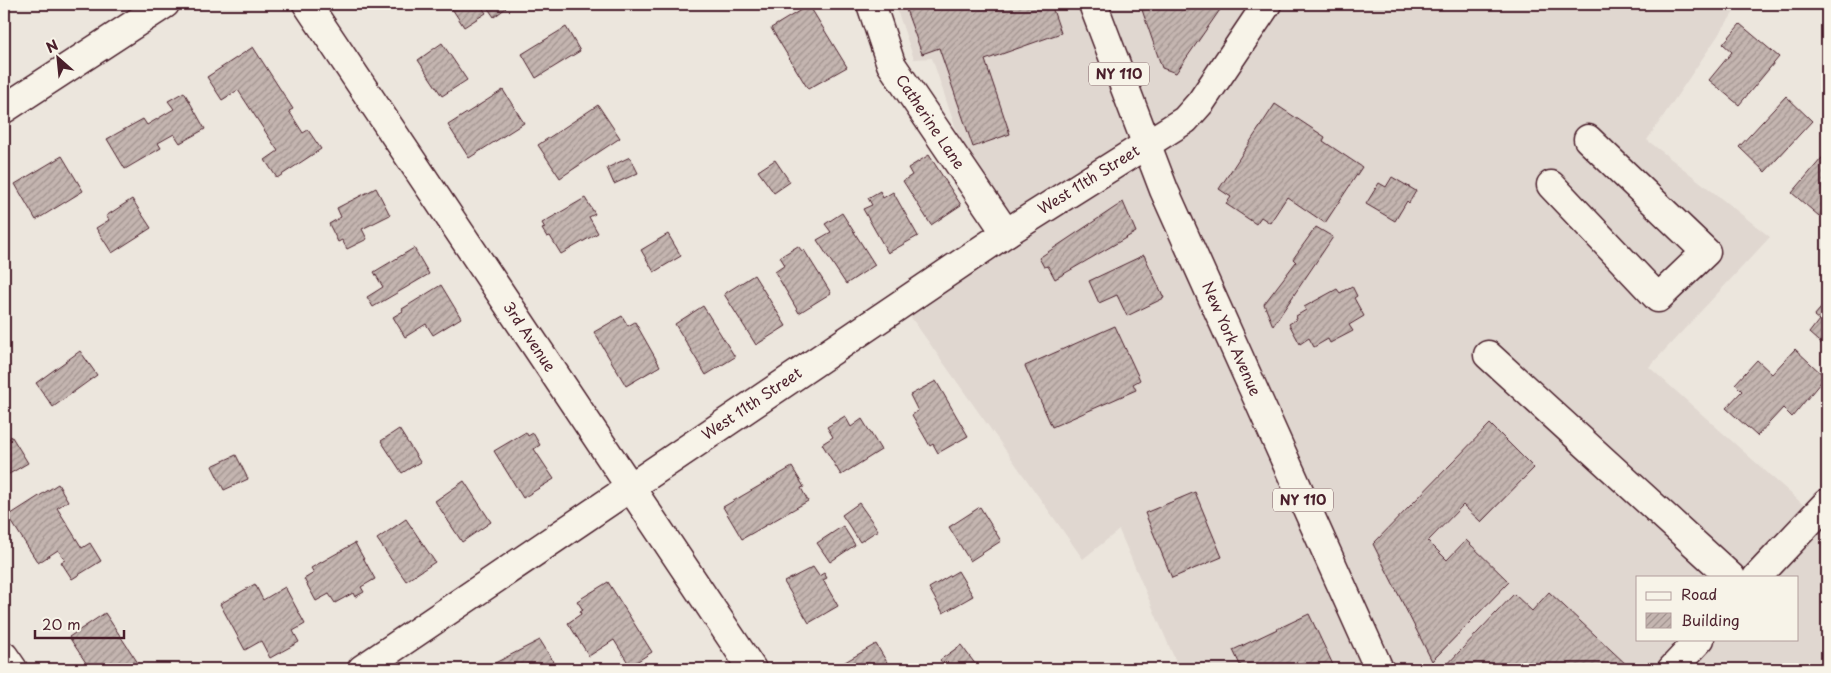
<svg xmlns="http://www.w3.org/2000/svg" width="1831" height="673" font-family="'Playpen Sans',sans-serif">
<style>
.built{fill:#e0d7d0;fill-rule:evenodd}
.building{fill:url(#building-hatch);stroke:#4a1f2b}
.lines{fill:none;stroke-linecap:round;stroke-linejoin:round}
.minor-casing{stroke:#4a1f2b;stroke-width:31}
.major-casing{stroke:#4a1f2b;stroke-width:31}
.minor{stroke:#f7f3e8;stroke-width:28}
.major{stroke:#f7f3e8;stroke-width:28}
.labels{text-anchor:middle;stroke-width:5;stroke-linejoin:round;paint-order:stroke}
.shield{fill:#f7f3e8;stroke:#7e5f64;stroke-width:1}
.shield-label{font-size:14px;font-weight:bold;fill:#4a1f2b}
.street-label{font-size:15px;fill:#4a1f2b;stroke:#f7f3e8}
</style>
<defs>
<pattern id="building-hatch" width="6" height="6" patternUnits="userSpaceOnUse" patternTransform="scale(1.25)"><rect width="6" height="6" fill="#c4b5b0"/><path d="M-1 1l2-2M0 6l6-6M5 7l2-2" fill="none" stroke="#a1938f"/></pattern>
</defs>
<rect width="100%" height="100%" fill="#ece6dd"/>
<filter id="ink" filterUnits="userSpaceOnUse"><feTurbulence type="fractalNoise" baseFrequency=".02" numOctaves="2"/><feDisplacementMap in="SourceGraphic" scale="10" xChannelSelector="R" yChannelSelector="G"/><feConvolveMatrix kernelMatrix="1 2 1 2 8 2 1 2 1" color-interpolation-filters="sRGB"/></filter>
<g filter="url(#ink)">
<path class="built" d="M895,4H1725L1736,9L1647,140L1770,237L1649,367L1827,526V669H1179L1119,530L1083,559L898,299L1009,224L965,156L932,58L914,59ZM1637,577H1797V639H1637Z"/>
<g class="building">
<polygon points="449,4 480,4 486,13 464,27"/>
<polygon points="485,4 503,4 506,8 494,17"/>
<polygon points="904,4 1051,4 1061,33 985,60 1010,134 973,147 939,48 922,54"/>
<polygon points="1140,4 1224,4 1176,73 1162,68"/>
<polygon points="809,5 847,67 808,89 771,28"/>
<polygon points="1740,24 1779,57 1739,105 1709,80 1732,52 1723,44"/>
<polygon points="566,27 580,51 536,78 522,54"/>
<polygon points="442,43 467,80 442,96 418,60"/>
<polygon points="253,47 293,109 289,111 303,133 308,130 321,149 277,178 265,160 278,151 238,90 222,100 207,77"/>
<polygon points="503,90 524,123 469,158 448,125"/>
<polygon points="184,92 205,129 180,143 174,134 158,143 161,148 125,169 107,139 143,119 147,125 174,109 168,101"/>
<polygon points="1786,96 1812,121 1765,172 1739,147"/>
<polygon points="1275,104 1325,137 1323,141 1362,167 1325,223 1287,197 1270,223 1261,217 1256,224 1226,204 1231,197 1219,189"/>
<polygon points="598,105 620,138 560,178 538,145"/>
<polygon points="1827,152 1827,207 1819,216 1792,193"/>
<polygon points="929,155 961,205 931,225 903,181 912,175 908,168"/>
<polygon points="62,156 83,191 36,220 15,184"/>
<polygon points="630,157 638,173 614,184 607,168"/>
<polygon points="775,160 790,182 774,193 758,171"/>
<polygon points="1392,177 1416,191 1409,203 1407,201 1395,221 1366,204 1379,183 1386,187"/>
<polygon points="376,188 390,215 362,229 367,239 347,249 342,240 338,242 329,224 341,217 337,208"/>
<polygon points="880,191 883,198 893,192 918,236 888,253 863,209 872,205 868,198"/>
<polygon points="585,198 595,214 589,217 598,233 561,254 550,236 547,237 542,229 545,228 542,223"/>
<polygon points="132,199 151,228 112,253 96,228 109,220 106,216"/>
<polygon points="1123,202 1136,232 1055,279 1048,266 1044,267 1039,258"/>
<polygon points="842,213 875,265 846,284 817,240 831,232 825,224"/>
<polygon points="1316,227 1333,237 1273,326 1264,304 1296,262 1293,259"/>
<polygon points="668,234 681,256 654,272 641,250"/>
<polygon points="798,246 802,251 804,250 831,293 799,313 775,272 785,265 780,257"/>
<polygon points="414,248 429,274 373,307 367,297 383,287 374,272"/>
<polygon points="1144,255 1164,298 1127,316 1117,295 1099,303 1089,281"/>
<polygon points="754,275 786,326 756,345 724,294"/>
<polygon points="441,285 461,318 433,335 426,324 405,337 393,317 403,311 402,309"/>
<polygon points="1352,286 1357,296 1354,298 1364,316 1349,325 1353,331 1330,343 1328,339 1314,347 1309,338 1300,344 1289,324 1297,319 1296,316 1306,310 1304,307 1337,289 1340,293"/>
<polygon points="1827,301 1827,349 1809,333 1819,320 1814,316"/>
<polygon points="703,306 735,357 706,375 675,324"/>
<polygon points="622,316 628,326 635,322 660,366 626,386 594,332"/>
<polygon points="1115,326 1140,380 1133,384 1136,390 1052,427 1025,366"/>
<polygon points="1795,349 1825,377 1792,417 1783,408 1757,436 1726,408 1742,391 1735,384 1757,360 1772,374"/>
<polygon points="80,351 97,375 53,407 36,383"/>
<polygon points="936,381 968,436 938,453 933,444 930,446 912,415 918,411 910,395"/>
<polygon points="845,416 851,427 862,419 881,450 841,475 822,444 833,437 827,427"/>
<polygon points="1490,424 1534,468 1481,522 1463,505 1428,541 1447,560 1466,540 1509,582 1432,661 1373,544"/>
<polygon points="399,429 420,462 402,473 381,441"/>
<polygon points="526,432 528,436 533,433 540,445 534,449 554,479 523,498 494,451"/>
<polygon points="12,437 28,463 4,477 4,441"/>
<polygon points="236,455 248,479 224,490 212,466"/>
<polygon points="792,467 804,487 801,488 808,501 742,539 723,507"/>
<polygon points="464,481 491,522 462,542 435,501"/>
<polygon points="58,484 68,501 57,508 82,548 90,543 101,561 72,579 61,562 65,560 58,550 38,563 8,516"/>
<polygon points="1195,492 1222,557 1172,578 1145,513"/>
<polygon points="859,503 878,530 860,542 842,515"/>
<polygon points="980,507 1001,541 970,561 949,527"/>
<polygon points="406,519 435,562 406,581 377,539"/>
<polygon points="843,526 855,545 830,562 817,543"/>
<polygon points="355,543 375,579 361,587 364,592 355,597 353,593 335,603 329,594 316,601 304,579 314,573 311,568"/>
<polygon points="813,567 819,576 824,573 827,578 823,580 838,606 809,623 784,582"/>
<polygon points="958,571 973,596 943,613 929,588"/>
<polygon points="608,582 652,652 630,666 614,640 589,656 568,623 581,614 580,612 583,610 577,601"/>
<polygon points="255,584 263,600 285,587 305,624 293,631 299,642 270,658 261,641 245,650 220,604"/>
<polygon points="1549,592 1628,666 1625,669 1443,669 1514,594 1532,611"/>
<polygon points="105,613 142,669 90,669 69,637"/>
<polygon points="1309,614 1335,669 1242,669 1233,650"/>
<polygon points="540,640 558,669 499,669 495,663"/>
<polygon points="876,644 891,669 833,669"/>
<polygon points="961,645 979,669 947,669 940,660"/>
</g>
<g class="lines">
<defs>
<g id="minor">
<polyline points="307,4 752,669"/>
<polyline points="871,4 891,64 1006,233"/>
<polyline points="4,109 165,4"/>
<polyline points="1551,185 1658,298 1706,252 1588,139"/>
<polyline points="1488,355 1731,577"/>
<polyline points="1757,577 1827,503"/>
<polyline points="4,656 13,669"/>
<polyline points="362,669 1006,233 1185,120 1201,102 1267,4"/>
<polyline points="1672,669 1700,639"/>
</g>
<polyline id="major" points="1093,4 1164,190 1379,669"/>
</defs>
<use href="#minor" class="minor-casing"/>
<use href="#major" class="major-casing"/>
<use href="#minor" class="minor"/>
<use href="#major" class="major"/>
</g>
</g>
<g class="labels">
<g class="shield">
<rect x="1089" y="62.5" width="60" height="23" rx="4"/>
<rect x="1273" y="488.5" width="60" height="23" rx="4"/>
</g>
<g class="shield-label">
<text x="1119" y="79">NY 110</text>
<text x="1303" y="505">NY 110</text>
</g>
<g class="street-label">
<text transform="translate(930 122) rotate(56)" y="5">Catherine Lane</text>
<text transform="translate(1089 180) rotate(-32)" y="5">West 11th Street</text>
<text transform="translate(529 337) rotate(56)" y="5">3rd Avenue</text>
<text transform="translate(1231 339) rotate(66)" y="5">New York Avenue</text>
<text transform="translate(752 404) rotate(-34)" y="5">West 11th Street</text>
</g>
</g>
<rect width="1831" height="673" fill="none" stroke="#f7f3e8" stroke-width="20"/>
<rect x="10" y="10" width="1811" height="653" fill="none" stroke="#4a1f2b" stroke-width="2" filter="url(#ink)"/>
<rect x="1636" y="576" width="162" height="65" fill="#f7f3e8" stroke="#b29e9c"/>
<rect x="1646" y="592" width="25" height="8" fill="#f7f3e8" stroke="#b29e9c"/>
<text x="1681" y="600" font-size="15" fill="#4a1f2b">Road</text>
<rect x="1646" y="613" width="25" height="15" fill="url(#building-hatch)" stroke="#b29e9c"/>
<text x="1681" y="626" font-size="15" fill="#4a1f2b">Building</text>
<g transform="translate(58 58) rotate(333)" stroke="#f7f3e8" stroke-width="4" paint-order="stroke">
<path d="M0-4L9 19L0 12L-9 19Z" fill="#4a1f2b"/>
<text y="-8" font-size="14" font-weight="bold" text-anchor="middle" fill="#4a1f2b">N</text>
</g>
<path d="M35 630v8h89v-8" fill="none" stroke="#4a1f2b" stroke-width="2.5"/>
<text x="42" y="630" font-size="15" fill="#4a1f2b" stroke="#f7f3e8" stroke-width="4" paint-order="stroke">20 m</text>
</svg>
